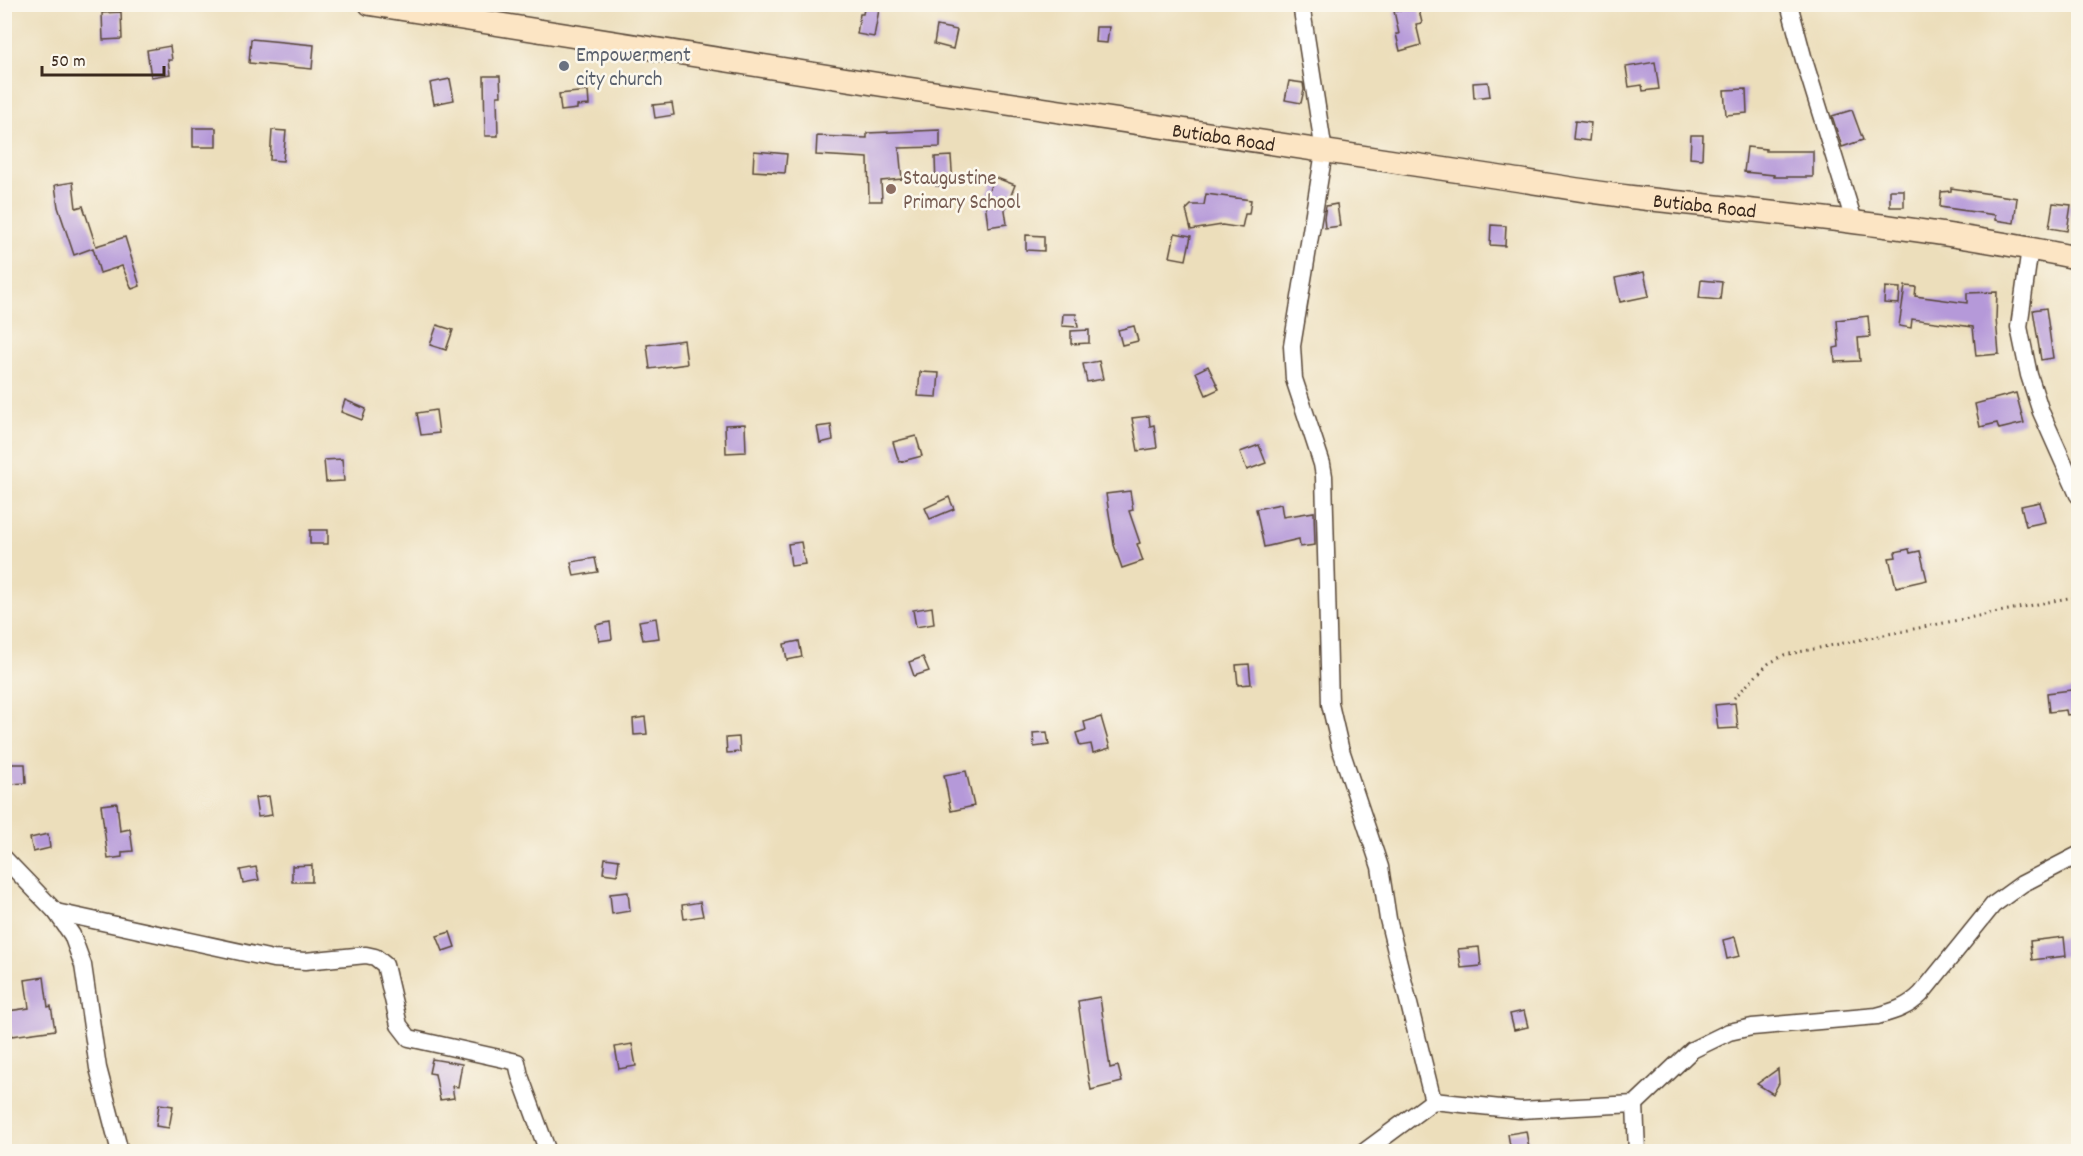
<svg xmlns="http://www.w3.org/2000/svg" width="2083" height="1156" font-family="Dekko,sans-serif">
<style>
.building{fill:#b599d9}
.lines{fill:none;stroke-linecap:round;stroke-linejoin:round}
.minor-casing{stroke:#564536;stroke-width:19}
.secondary-casing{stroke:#564536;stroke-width:25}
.path{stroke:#564536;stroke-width:3;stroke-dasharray:1.5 4.5;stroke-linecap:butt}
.minor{stroke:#fff;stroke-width:16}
.secondary{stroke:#fce5c4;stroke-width:22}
.worship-dot{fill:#6b7280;stroke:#fbf7ec;stroke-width:2}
.education-dot{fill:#8d6e63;stroke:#fbf7ec;stroke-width:2}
.labels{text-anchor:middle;stroke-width:5;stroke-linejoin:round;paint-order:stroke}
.worship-label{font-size:21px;fill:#5b616d;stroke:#fbf7ec;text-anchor:start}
.street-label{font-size:21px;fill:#3b2a1e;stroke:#fbf7ec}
.education-label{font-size:21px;fill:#785e54;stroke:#fbf7ec;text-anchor:start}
</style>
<rect width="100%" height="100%" fill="#fbf7ec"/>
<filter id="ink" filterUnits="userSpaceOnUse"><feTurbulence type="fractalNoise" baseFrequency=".0167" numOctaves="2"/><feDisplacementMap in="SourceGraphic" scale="12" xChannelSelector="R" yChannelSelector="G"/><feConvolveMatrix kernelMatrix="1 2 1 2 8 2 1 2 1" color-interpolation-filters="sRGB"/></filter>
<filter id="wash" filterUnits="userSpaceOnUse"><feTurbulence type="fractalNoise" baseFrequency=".008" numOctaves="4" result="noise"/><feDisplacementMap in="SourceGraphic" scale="24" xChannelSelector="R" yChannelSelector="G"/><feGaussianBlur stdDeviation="1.35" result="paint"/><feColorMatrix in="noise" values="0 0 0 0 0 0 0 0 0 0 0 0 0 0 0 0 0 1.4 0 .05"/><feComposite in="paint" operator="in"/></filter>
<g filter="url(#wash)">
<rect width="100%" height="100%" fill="#ecdebb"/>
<g id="blocks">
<g class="building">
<polygon points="865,4 880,4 874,37 857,34 860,14 863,14"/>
<polygon points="1418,6 1422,23 1416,24 1421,45 1400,51 1396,34 1399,34 1394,11"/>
<polygon points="121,12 122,39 103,40 102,13"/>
<polygon points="937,26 957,30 953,49 934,44"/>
<polygon points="1096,27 1109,27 1107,43 1095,42"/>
<polygon points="251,39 314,45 312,69 249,63"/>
<polygon points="170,46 172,60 168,60 170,74 151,77 147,50"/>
<polygon points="1655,62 1659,89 1643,91 1642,85 1629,87 1626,67"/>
<polygon points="484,76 500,76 501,96 497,96 498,136 485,136"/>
<polygon points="450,79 454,100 434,104 430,83"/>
<polygon points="1289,81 1303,83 1304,90 1301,103 1285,100"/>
<polygon points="1488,82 1490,96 1474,98 1473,83"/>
<polygon points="1746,89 1747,113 1726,115 1724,90"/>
<polygon points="588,91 589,105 577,106 577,109 561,111 559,94"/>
<polygon points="672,103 674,115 655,118 653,105"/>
<polygon points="1852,110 1863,140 1842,147 1832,116"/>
<polygon points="1575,121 1591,123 1589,141 1573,139"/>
<rect x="193" y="128" width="23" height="19"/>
<polygon points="272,130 286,131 283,161 270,160"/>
<polygon points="940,130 940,147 899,148 902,179 881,181 882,201 869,201 868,158 816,155 817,136 867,138 867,133"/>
<polygon points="1691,135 1703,135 1702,159 1690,158"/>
<polygon points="1747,147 1766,149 1766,151 1813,151 1813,177 1774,177 1774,175 1744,172"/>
<polygon points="754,151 787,154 785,173 753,171"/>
<polygon points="951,156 953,185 936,186 935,157"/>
<polygon points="994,177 1015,185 1005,210 1007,224 988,227 985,201"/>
<polygon points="73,182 76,208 83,206 96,246 125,237 140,286 132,289 122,266 100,273 93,248 74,255 58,207 55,185"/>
<polygon points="1951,188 2017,198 2014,223 1995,220 1995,215 1940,207 1941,192 1951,191"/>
<rect x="1890" y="190" width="14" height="17"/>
<polygon points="1206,194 1251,200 1249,214 1245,214 1242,228 1222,225 1191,230 1186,210 1191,205 1204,205"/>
<polygon points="2053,203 2071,205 2067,231 2049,228"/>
<polygon points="1337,204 1340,226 1325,228 1324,218 1326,206"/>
<polygon points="1491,225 1506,226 1505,246 1490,245"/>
<polygon points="1175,233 1191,236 1186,260 1170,257"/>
<polygon points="1026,235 1044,236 1044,251 1026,250"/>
<polygon points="1644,272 1649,296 1620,302 1615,278"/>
<polygon points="1701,280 1722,282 1720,300 1699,298"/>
<polygon points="1905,286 1916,287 1915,296 1967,303 1967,293 1997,292 1996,319 1999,354 1976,356 1973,327 1912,319 1911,328 1899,326"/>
<polygon points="1885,287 1900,288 1899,304 1884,303"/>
<polygon points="2046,308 2053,358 2041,360 2033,310"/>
<polygon points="1063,314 1076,314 1078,327 1062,326"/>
<polygon points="1868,316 1870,337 1858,338 1860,361 1835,362 1834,348 1839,347 1837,320"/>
<polygon points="437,325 453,330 446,350 430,345"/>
<polygon points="1134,326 1138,341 1122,345 1118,330"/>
<polygon points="1089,330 1089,343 1071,344 1071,331"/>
<polygon points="684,340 687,364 650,369 647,345"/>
<polygon points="1099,361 1103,379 1087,382 1083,364"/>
<polygon points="1208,366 1219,389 1206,395 1196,372"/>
<polygon points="920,372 939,373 937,397 918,396"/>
<polygon points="2016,393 2024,423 1999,429 1997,423 1980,427 1975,404"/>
<polygon points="345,400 366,409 362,420 341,412"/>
<polygon points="436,410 439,433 421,435 417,413"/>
<polygon points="1149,416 1150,426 1154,425 1157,448 1138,451 1132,418"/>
<polygon points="745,424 746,452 726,453 725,425"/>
<polygon points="831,425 833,440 820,443 817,427"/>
<polygon points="916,436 922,456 899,462 893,442"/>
<polygon points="1259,445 1266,463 1247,470 1240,452"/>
<polygon points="342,459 344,481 326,482 324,460"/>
<polygon points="1130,491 1133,510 1129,511 1140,543 1137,544 1143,561 1122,568 1114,545 1106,494"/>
<polygon points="949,497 954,509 930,519 925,508"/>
<polygon points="2040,502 2045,522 2026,526 2021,506"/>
<polygon points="1281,504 1283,517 1314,512 1315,545 1300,547 1299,539 1264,547 1256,509"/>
<rect x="310" y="530" width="18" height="14"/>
<polygon points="801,542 805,564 791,566 788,544"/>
<polygon points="1909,549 1910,553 1920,551 1927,580 1896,587 1889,558 1896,557 1895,552"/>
<polygon points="595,558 598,572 574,576 571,562"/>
<polygon points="932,607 934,624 916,627 913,610"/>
<polygon points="656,618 659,638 643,640 639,621"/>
<polygon points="610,622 612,639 599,641 596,625"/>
<polygon points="799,641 802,657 787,660 784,644"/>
<polygon points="923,657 929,671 914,676 909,662"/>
<polygon points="1249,664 1251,684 1238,685 1236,665"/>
<polygon points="2079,689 2079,713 2067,715 2066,710 2049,712 2047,693"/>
<polygon points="1735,703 1738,728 1718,729 1715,705"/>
<polygon points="645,717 647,734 634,735 633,719"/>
<polygon points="1101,717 1110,748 1093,753 1091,744 1080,746 1076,733 1086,730 1084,722"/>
<polygon points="1047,732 1049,745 1034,747 1033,733"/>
<polygon points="739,737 740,752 727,753 726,738"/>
<polygon points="9,764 25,764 26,783 10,784"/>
<polygon points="966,771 974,806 951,811 944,775"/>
<polygon points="269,796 272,815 258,817 255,798"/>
<polygon points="117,803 120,831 130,829 133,851 122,852 122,857 108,859 101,805"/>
<polygon points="48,834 50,848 33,852 30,838"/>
<polygon points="605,858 619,860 617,875 603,873"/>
<polygon points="312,865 312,882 292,882 292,866"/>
<polygon points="256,867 259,880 243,883 240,870"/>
<polygon points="628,892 630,911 612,914 610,894"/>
<polygon points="700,902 703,916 684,919 682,905"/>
<polygon points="450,932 455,947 443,951 437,936"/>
<polygon points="1735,937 1740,956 1727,959 1723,940"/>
<polygon points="2064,937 2066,956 2032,960 2030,941"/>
<polygon points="1479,947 1481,966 1461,968 1458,949"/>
<polygon points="44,977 48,1007 51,1006 55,1030 12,1036 8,1011 29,1008 25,980"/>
<polygon points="1100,997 1110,1068 1118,1066 1122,1082 1091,1090 1088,1074 1078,1001"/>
<polygon points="1524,1011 1528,1027 1514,1030 1510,1014"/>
<polygon points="632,1044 636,1066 619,1069 615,1047"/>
<polygon points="432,1059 462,1064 458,1087 452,1086 454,1098 440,1100 435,1074 429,1073"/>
<polygon points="1778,1069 1779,1083 1773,1094 1757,1084"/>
<polygon points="159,1104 173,1106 169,1128 156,1126"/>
<polygon points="1526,1131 1529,1148 1511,1152 1508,1134"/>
</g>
</g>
</g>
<g filter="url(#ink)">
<use href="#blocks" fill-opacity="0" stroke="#564536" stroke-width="1.5"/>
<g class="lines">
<defs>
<g id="minor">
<polyline points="1301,4 1324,152 1292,346 1294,379 1322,464 1324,476 1330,704 1340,747 1380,867 1388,919 1433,1101"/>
<polyline points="1789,4 1804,60 1854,221"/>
<polyline points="2030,248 2019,327 2029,375 2041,412 2078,495"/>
<polyline points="4,858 56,912 72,935 83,965 98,1068 120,1152"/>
<polyline points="56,912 273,959 305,961 366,955 375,957 385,965 399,1025 409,1038 517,1062 520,1076 548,1152"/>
<polyline points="1635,1104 1637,1152"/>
<path d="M1364,1152L1433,1101L1520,1110L1635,1104L1692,1050L1729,1032L1752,1027L1877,1016C1895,1011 1908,1007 1921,994L1993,905L2022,884L2078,855"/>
</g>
<g id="secondary">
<path id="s1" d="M370,4C750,65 1130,124 1511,179C1551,185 1591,192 1631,197C1781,214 1931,227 2078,258"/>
</g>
</defs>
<use href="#minor" class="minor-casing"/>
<use href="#secondary" class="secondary-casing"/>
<polyline class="path" points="1734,698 1768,664 1784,655 2078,596"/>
<use href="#minor" class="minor"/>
<use href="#secondary" class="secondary"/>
</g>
</g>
<circle class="worship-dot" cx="564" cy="66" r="6"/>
<circle class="education-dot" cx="891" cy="189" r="6"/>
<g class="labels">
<g class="worship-label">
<text x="576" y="61">Empowerment<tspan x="576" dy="24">city church</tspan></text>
</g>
<g class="street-label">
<text dy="7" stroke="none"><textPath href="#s1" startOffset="864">Butiaba Road</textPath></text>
<text dy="7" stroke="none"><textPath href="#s1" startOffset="1350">Butiaba Road</textPath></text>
</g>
<g class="education-label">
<text x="903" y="184">Staugustine<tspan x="903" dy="24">Primary School</tspan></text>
</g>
</g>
<rect width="2083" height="1156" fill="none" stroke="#fbf7ec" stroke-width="24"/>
<path d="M42 66v9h122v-9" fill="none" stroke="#3b2a1e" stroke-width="3"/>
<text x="51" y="66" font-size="18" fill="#3b2a1e" stroke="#fbf7ec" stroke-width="4.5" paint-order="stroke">50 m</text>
</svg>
